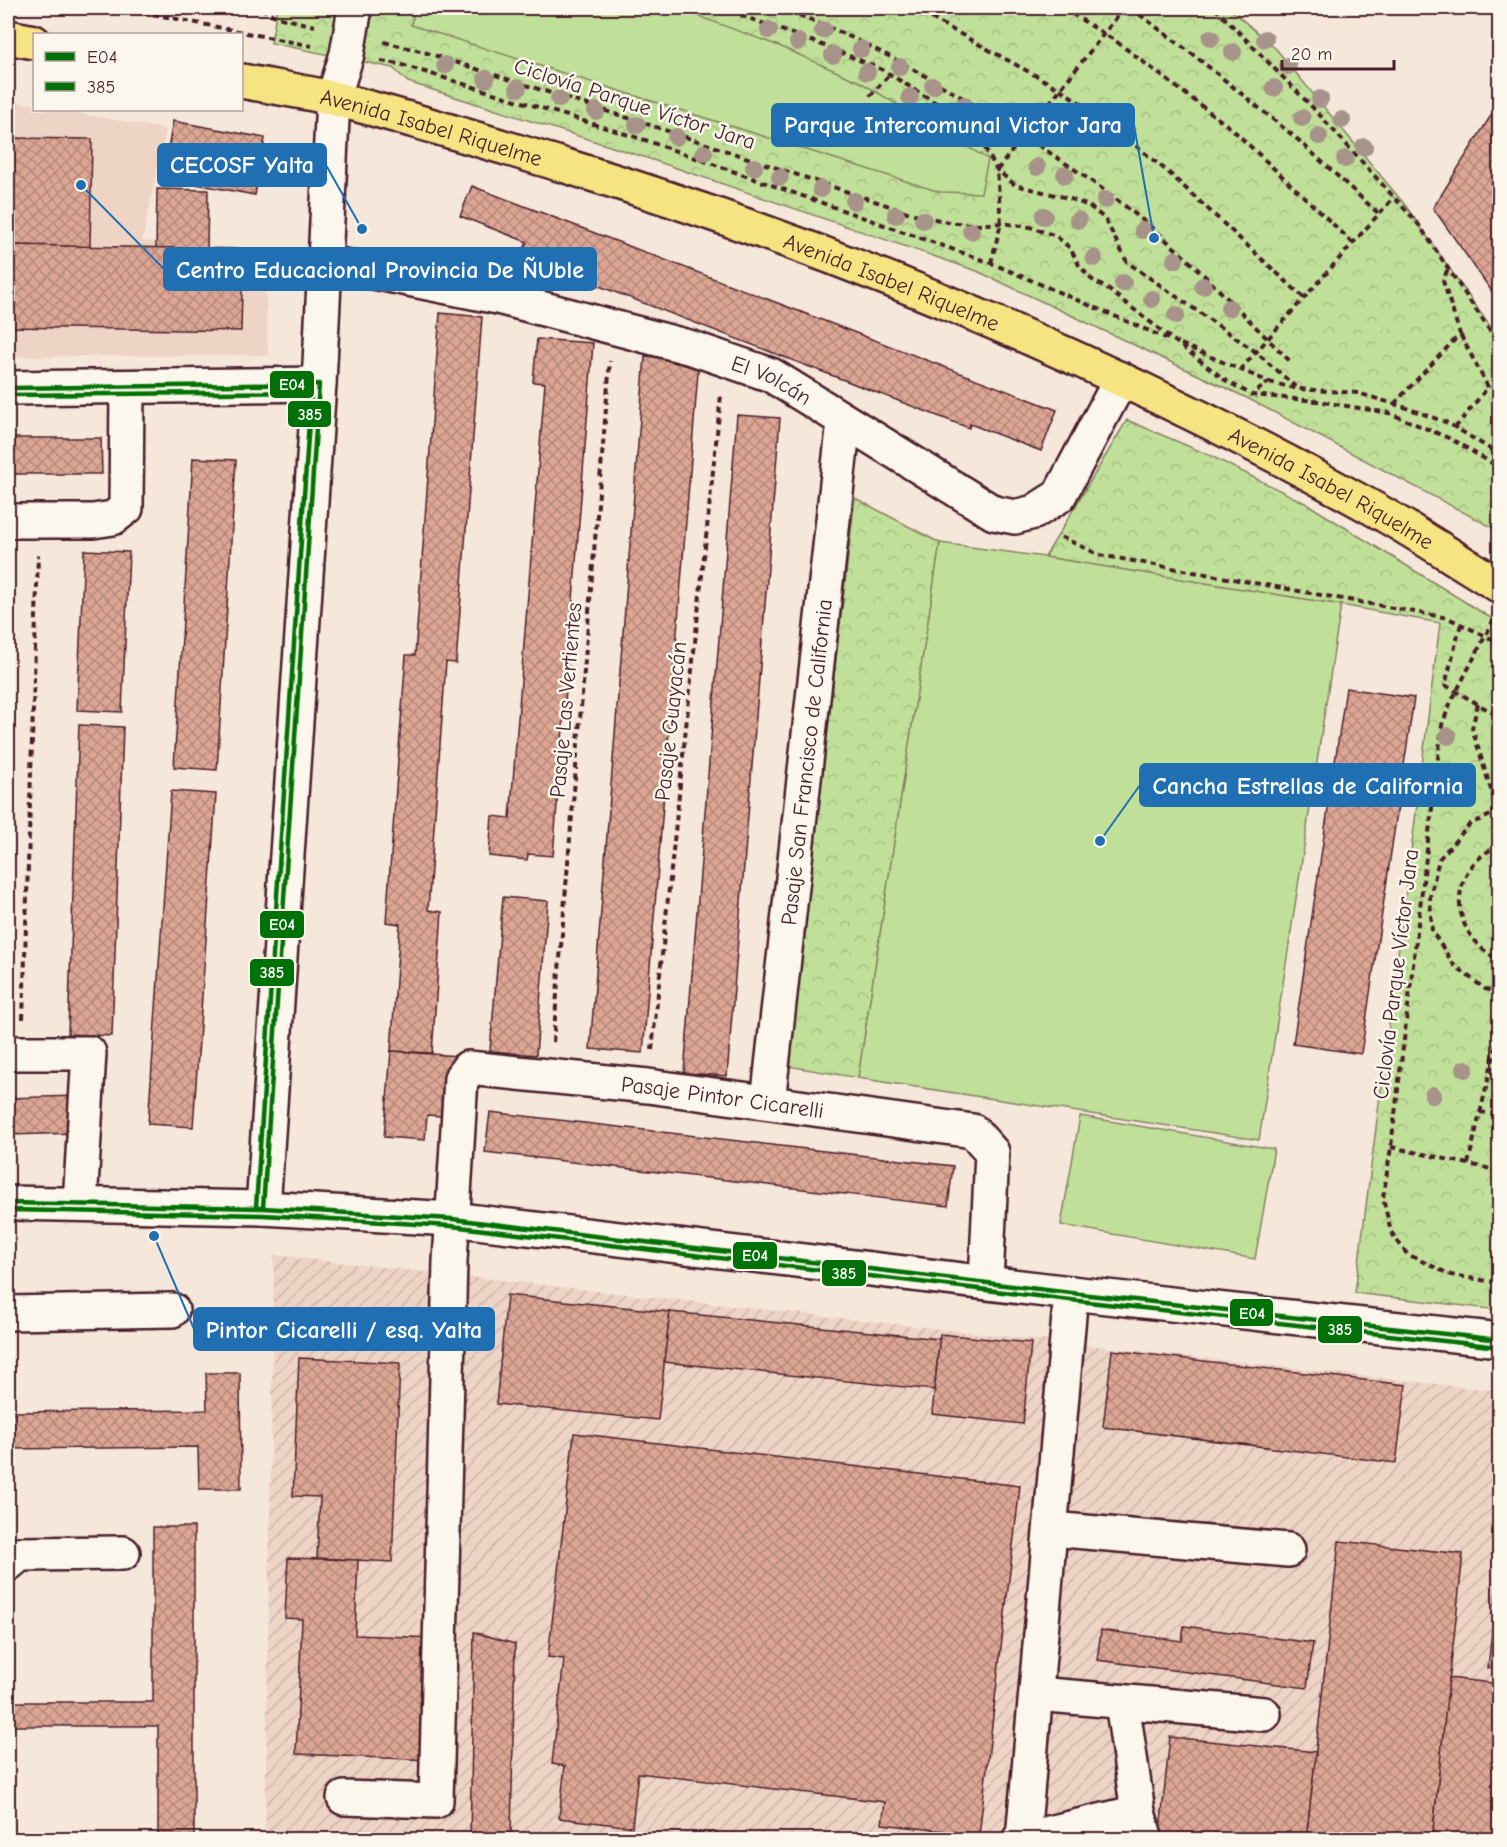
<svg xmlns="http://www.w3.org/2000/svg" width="1507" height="1847" font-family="'Comic Neue',sans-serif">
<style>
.built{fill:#eed4c5}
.industrial{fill:url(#industrial-furrows)}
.forest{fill:url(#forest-crowns);stroke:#858062;stroke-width:1.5}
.pitch{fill:#c0e099;stroke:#858062;stroke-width:1.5}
.building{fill:url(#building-cross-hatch);stroke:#4a1f2b;stroke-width:1.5}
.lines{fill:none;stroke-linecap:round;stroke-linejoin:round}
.minor-casing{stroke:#4a1f2b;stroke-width:38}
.major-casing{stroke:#4a1f2b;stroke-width:38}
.path{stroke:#4a1f2b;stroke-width:4;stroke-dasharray:6 4.5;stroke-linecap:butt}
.minor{stroke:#fbf7ec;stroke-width:33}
.major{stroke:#f6e381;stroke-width:33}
.bus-1-casing{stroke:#fbf7ec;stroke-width:9}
.bus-2-casing{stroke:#fbf7ec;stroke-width:9}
.bus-1{stroke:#007106;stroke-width:4.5}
.bus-2{stroke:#007106;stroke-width:4.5}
.tree{fill:#a79389}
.labels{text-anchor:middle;stroke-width:5;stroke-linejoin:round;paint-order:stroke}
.street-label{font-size:22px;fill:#4a1f2b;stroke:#fbf7ec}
.leader{fill:none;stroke:#1f6fb2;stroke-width:2}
.callout-dot{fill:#1f6fb2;stroke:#fbf7ec;stroke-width:2}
.callout{fill:#1f6fb2;stroke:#1f6fb2;stroke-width:2}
.callout-label{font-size:24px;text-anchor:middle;font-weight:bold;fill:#fff}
.line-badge{stroke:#fbf7ec;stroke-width:2}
.badge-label{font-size:16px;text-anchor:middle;font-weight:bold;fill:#fff}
</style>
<defs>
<pattern id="industrial-furrows" width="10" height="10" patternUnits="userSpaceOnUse" patternTransform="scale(1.5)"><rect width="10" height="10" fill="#eed4c5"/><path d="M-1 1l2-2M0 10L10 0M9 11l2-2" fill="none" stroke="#ceb6a9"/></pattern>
<pattern id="forest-crowns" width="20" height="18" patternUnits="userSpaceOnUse" patternTransform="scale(1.5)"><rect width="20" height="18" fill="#c0e099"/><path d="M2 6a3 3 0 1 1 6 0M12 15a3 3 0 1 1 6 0" fill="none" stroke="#a6c084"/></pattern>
<pattern id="building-cross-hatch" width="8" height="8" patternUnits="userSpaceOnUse" patternTransform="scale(1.5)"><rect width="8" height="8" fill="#dda694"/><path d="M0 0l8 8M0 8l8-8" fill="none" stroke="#b58779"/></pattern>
</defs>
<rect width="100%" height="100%" fill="#f5e7da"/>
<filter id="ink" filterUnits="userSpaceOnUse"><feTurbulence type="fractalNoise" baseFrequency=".0167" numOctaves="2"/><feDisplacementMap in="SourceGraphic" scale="12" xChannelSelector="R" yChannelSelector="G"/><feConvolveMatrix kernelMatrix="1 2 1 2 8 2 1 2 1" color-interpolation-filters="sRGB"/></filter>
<g filter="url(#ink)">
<polygon class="built" points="8,100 34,105 34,110 58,110 166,129 142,241 264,250 268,355 8,357"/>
<polygon class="industrial" points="274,1255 1499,1391 1499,1839 265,1840"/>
<g class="forest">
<polygon points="277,8 1229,8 1276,49 1405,205 1499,339 1499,531 1247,398 977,271 647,158 408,82 393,68 271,43"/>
<polygon points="1127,420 1211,456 1307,504 1499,623 1499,1310 1355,1293 1440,623 1341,605 1045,557"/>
<polygon points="855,498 940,543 858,1078 788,1066"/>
</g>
<g class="pitch">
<polygon points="415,8 676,8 779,46 860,82 988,159 981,193 940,192 411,25"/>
<polygon points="940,543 1045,557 1341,605 1259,1140 858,1078"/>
<polygon points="1080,1116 1274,1149 1255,1259 1061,1225"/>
</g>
<g class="building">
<polygon points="1500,101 1500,303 1433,208"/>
<polygon points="173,121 265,138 255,195 163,178"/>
<polygon points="8,138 92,139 90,247 8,245"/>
<polygon points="472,186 1057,410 1041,451 970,424 969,428 521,256 527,242 460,216"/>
<polygon points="157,189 208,190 207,249 156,248"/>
<polygon points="8,245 243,249 241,331 8,327"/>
<polygon points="440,313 482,317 456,663 446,662 428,910 442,912 432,1053 391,1051 400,924 386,922 406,655 415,655"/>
<polygon points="537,339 593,343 553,856 528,854 527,860 489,856 492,816 510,818 545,383 533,382"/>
<polygon points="645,356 699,360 643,1053 590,1049"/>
<polygon points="737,415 780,418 727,1076 684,1073"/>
<polygon points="8,438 101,438 102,474 8,474"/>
<polygon points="193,458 236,460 217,770 174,767"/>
<polygon points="8,547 12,547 8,723"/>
<polygon points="84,550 129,552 122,712 77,710"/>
<polygon points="1346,688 1414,698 1361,1054 1293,1044"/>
<polygon points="79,725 123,727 112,1036 68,1034"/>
<polygon points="171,791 216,794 193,1127 148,1124"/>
<polygon points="503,897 548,901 536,1055 490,1051"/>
<polygon points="391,1051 458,1056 454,1117 427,1115 425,1140 384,1137"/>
<polygon points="77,1096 78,1133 8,1135 8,1098"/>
<polygon points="490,1112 953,1166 948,1206 485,1152"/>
<polygon points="507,1295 670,1312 658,1420 496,1404"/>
<polygon points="670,1312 940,1339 934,1390 664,1362"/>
<polygon points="940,1334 1031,1343 1023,1424 932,1414"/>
<polygon points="1112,1350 1406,1385 1396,1463 1103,1427"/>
<polygon points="299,1358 400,1363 392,1562 317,1558 320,1497 293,1496"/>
<polygon points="206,1373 240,1373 241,1489 199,1489 198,1447 8,1449 8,1412 207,1410"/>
<polygon points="574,1433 1020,1486 979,1835 882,1824 885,1802 638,1773 632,1827 559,1818 565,1766 552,1764 564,1659 548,1657"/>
<polygon points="153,1527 194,1527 194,1840 158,1840 158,1726 8,1726 8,1702 153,1702"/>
<polygon points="1339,1541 1463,1554 1432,1840 1306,1840"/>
<polygon points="288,1558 358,1560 355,1635 435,1638 430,1760 296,1754 302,1619 285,1618"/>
<polygon points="1500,1558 1500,1669 1488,1668"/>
<polygon points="1184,1626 1313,1643 1307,1688 1097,1660 1101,1630 1182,1641"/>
<polygon points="474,1632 515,1644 511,1836 536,1840 470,1840"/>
<polygon points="1449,1678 1500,1684 1500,1840 1432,1840"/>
<polygon points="1170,1737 1316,1752 1306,1840 1159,1840"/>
</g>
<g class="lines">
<defs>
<g id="minor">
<path id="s1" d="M324,262L498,297L692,348L771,375L994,513L1015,517L1034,512L1059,496L1121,379"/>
<polyline points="8,388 319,384"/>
<polyline points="8,521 93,521 113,518 126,508 127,387"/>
<polyline points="8,1053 89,1053 80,1204"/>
<path id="s2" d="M768,1102L844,421"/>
<polyline points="8,1203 263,1208 452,1219 1071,1293 1500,1340"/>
<polyline points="263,1208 319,384 333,99 347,54 355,8"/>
<polyline points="8,1313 172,1310"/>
<polyline points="1052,1529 1288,1550"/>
<polyline points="8,1564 20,1554 123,1553"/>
<polyline points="1037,1694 1264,1714"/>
<polyline points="1122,1702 1138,1812 1146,1840"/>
<path id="s3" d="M344,1798L436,1801L450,1261L461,1078L468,1068L648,1086L973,1131L992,1152L986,1282"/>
<polyline points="1023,1838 1071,1293"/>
<polyline points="1019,1840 1138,1812"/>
</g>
<g id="major">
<polyline points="8,37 34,42"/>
<path id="s4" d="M242,81C273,87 305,92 336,99C413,119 489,143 566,166C843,251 1111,363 1365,504C1411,529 1455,559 1500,586"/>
</g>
</defs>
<use href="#minor" class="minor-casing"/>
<use href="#major" class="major-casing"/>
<g class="path">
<polyline points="122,8 312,46"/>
<polyline points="261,8 277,17 315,26"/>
<polyline points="721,8 825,46 883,70 973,126 997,170 1015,185 1068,198 1089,206 1105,219 1127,262 1256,352 1298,389"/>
<path d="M779,8C853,33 922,73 989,114C1050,152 1112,192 1166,240C1210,279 1250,322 1292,363"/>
<polyline points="913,8 1060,89 1097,114 1168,172 1304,298"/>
<polyline points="1063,8 1117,42 1232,129 1353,243"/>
<polyline points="1131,8 1200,60 1296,138 1379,214"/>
<polyline points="1215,8 1317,112 1419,225 1500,346"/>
<polyline points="384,42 424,52 659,128 910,213 948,222 977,225 1001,223 1030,227 1056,236 1070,248 1079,265 1091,279 1109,290 1225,380 1252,395 1317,401 1389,413 1451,439 1500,468"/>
<polyline points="381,61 399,64 645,140 991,263 1168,339"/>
<polyline points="870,96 890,74"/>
<polyline points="991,263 1001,223 997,170 1124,8"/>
<polyline points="1181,344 1269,382 1253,394"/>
<polyline points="1240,370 1394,197"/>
<polyline points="1269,382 1298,389 1358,393 1404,407 1448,423 1500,455"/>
<polyline points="1394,404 1460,334 1443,281 1448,268"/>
<polyline points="1455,428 1488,387 1460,334"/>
<polyline points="1061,537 1100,555 1448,618 1500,643"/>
<polyline points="1494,619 1450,704 1442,725 1391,1147 1383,1198 1391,1232 1407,1254 1451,1275 1500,1283"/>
<polyline points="1461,624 1445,685 1500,717"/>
<polyline points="1494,641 1500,631"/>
<polyline points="1478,704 1472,728 1500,819"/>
<polyline points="1494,714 1500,705"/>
<polyline points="1500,811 1470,824 1439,859 1430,897 1432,931 1454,965 1485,989 1500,992"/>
<path d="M1500,845C1445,868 1448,936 1500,960"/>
<polyline points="23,1019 38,555"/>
<polyline points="553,1042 610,361"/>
<polyline points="652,1050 721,395"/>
<polyline points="1480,1112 1500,1115"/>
<polyline points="1391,1147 1500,1171"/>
<polyline points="1468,1164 1500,1029"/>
</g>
<use href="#minor" class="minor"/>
<use href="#major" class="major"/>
<defs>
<g id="bus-1">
<polyline points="8,388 319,384 263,1208"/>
<polyline points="8,1203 263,1208 452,1219 1071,1293 1500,1340"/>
</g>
<g id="bus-2">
<polyline points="8,395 311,392 256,1207"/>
<polyline points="8,1210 263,1215 451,1226 1070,1300 1499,1347"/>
</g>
</defs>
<use href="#bus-1" class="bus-1-casing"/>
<use href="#bus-2" class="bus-2-casing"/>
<use href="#bus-1" class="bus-1"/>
<use href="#bus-2" class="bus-2"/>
</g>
<g class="tree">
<circle cx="769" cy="30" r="9"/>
<circle cx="823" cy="30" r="9"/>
<circle cx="1211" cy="38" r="9"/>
<circle cx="1265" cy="39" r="9"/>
<circle cx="798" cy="42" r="9"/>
<circle cx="861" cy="49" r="9"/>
<circle cx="1233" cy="52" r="9"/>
<circle cx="833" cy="55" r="9"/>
<circle cx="445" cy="65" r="9"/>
<circle cx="1288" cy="66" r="9"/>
<circle cx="900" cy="67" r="9"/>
<circle cx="867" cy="72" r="9"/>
<circle cx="486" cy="79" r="9"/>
<circle cx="933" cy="86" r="9"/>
<circle cx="518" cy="88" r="9"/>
<circle cx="1274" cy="88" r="9"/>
<circle cx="910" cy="97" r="9"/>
<circle cx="559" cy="99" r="9"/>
<circle cx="1320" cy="99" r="9"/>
<circle cx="964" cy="105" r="9"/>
<circle cx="596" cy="111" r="9"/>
<circle cx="1302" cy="118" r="9"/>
<circle cx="1342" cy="120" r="9"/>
<circle cx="637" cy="125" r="9"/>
<circle cx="1319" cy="136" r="9"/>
<circle cx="676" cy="137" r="9"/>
<circle cx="1364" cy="147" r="9"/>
<circle cx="704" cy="153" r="9"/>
<circle cx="1345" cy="159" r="9"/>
<circle cx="754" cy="167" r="9"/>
<circle cx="1037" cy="167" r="9"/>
<circle cx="1065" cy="175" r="9"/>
<circle cx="780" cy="177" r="9"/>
<circle cx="821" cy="189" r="9"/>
<circle cx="1105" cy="200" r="9"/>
<circle cx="854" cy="201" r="9"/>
<circle cx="896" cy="215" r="9"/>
<circle cx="1044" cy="216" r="9"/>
<circle cx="923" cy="220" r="9"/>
<circle cx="1078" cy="220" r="9"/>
<circle cx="1143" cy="230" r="9"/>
<circle cx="971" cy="231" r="9"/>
<circle cx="1094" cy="258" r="9"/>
<circle cx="1175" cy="260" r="9"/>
<circle cx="1123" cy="283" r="9"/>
<circle cx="1203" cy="286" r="9"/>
<circle cx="1152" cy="299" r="9"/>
<circle cx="1229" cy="308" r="9"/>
<circle cx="1176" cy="315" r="9"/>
<circle cx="1448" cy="736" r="9"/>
<circle cx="1465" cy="1069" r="9"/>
<circle cx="1433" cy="1095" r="9"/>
</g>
</g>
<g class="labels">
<g class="street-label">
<text transform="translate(635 103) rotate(18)" y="8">Ciclovía Parque Víctor Jara</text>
<text dy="8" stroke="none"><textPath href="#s4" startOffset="195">Avenida Isabel Riquelme</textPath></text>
<text dy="8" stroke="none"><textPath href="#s4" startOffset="681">Avenida Isabel Riquelme</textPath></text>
<text dy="8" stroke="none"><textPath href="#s1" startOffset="464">El Volcán</textPath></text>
<text dy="8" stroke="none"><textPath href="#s4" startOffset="1167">Avenida Isabel Riquelme</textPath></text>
<text transform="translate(565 700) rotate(-85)" y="8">Pasaje Las Vertientes</text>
<text transform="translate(670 721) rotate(-84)" y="8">Pasaje Guayacán</text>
<text dy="8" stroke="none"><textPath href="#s2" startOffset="342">Pasaje San Francisco de California</textPath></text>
<text transform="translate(1395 974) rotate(-83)" y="8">Ciclovía Parque Víctor Jara</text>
<text dy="8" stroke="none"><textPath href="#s3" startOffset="1084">Pasaje Pintor Cicarelli</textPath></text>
</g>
</g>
<path class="leader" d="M1154 238L1134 125M362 229L326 165M81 185L164 269M1100 841L1140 785M154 1236L194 1329"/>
<g class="callout-dot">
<circle cx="1154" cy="238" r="6"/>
<circle cx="362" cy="229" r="6"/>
<circle cx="81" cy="185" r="6"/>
<circle cx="1100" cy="841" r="6"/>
<circle cx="154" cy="1236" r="6"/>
</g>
<g class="callout">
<rect x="772" y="104" width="362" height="42" rx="6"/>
<rect x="158" y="144" width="168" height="42" rx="6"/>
<rect x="164" y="248" width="432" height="42" rx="6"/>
<rect x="1140" y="764" width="335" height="42" rx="6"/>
<rect x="194" y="1308" width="300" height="42" rx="6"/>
</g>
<g class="callout-label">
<text x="953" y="133">Parque Intercomunal Victor Jara</text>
<text x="242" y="173">CECOSF Yalta</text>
<text x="380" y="278">Centro Educacional Provincia De ÑUble</text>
<text x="1308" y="794">Cancha Estrellas de California</text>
<text x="344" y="1338">Pintor Cicarelli / esq. Yalta</text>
</g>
<g class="line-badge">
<rect x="269" y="370" width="46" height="29" rx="6" fill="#007106"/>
<rect x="287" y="400" width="45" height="28" rx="6" fill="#007106"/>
<rect x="259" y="910" width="46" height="29" rx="6" fill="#007106"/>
<rect x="249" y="958" width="46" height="29" rx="6" fill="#007106"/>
<rect x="732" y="1241" width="46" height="29" rx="6" fill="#007106"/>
<rect x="821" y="1259" width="46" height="28" rx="6" fill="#007106"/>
<rect x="1229" y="1298" width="45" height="29" rx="6" fill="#007106"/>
<rect x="1317" y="1315" width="46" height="29" rx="6" fill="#007106"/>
</g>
<g class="badge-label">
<text x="292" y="390">E04</text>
<text x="310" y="420">385</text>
<text x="282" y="930">E04</text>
<text x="272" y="978">385</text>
<text x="755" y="1261">E04</text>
<text x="844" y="1279">385</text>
<text x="1252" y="1319">E04</text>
<text x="1340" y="1335">385</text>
</g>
<rect width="1507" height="1847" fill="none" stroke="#fbf7ec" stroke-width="30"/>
<rect x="15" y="15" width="1477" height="1817" fill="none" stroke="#4a1f2b" stroke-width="2" filter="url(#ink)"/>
<rect x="33" y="33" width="210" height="78" fill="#fbf7ec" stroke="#b4a19f" stroke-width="1.5"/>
<rect x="45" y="52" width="30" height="9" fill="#007106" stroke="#b4a19f" stroke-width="1.5"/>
<text x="87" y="63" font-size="18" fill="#4a1f2b">E04</text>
<rect x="45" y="82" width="30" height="9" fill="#007106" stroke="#b4a19f" stroke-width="1.5"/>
<text x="87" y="93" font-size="18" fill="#4a1f2b">385</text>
<path d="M1282 60v9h112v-9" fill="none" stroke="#4a1f2b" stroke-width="3"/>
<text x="1291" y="60" font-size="18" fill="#4a1f2b" stroke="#fbf7ec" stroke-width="4.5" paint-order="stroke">20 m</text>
</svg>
